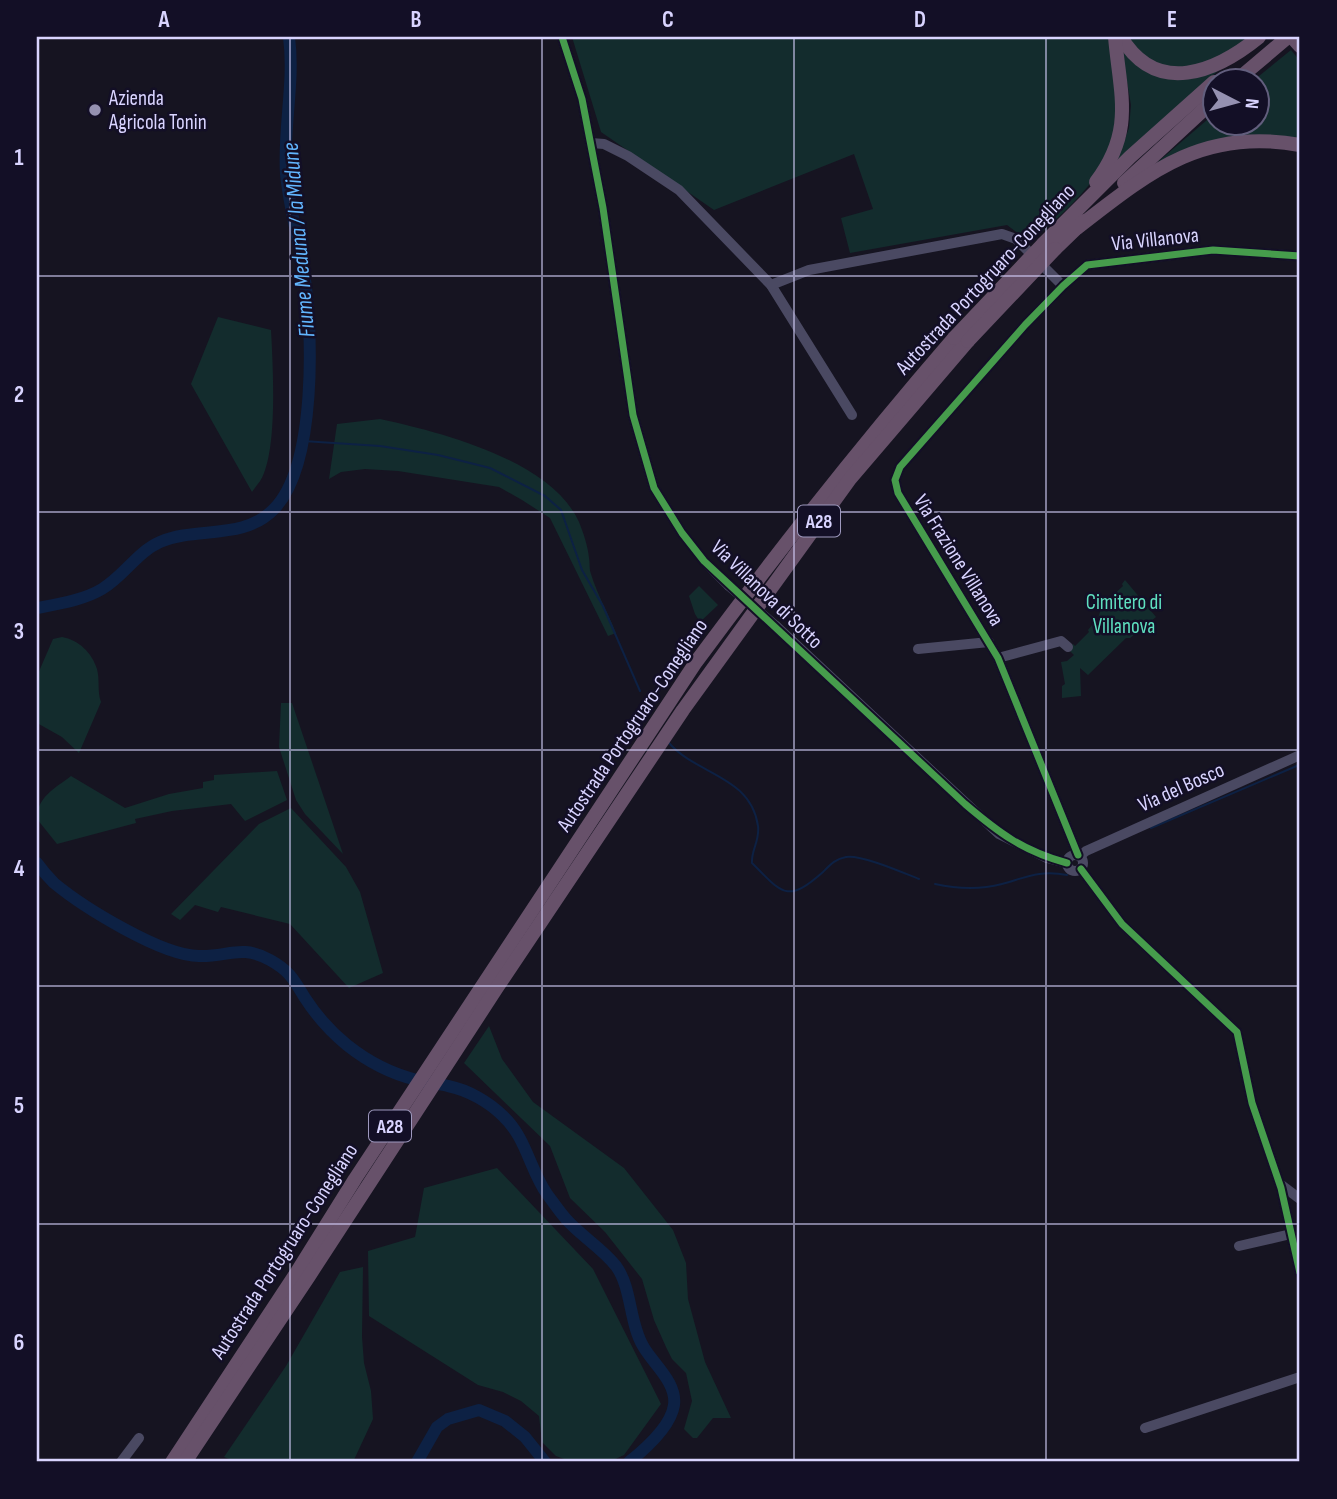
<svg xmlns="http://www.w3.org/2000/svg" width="1337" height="1499" font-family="'Sofia Sans Condensed',sans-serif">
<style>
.green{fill:#132c2d}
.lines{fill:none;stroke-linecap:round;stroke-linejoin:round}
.stream{stroke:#0d2144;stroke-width:2}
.river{stroke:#0d2144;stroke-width:12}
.minor{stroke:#4a4962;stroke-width:10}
.highway{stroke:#67516a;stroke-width:14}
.minor-bridge{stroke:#4a4962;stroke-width:10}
.highway-bridge{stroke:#67516a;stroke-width:14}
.cycleway-casing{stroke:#130f26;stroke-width:11}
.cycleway{stroke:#469c4c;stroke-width:7}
.grid{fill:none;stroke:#d9d4ff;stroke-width:2;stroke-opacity:0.55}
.poi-dot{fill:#9591b1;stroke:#130f26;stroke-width:2.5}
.labels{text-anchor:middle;stroke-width:5;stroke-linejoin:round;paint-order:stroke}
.shield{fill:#130f26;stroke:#9e99be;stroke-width:2}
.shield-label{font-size:19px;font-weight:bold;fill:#d9d4ff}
.poi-label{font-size:21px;fill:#d9d4ff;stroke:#130f26;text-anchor:start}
.street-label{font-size:21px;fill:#d9d4ff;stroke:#130f26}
.park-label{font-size:21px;fill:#5fe0c0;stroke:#130f26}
.water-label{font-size:23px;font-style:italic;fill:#62b6ff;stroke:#130f26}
.neatline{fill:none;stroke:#d9d4ff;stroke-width:2.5}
.grid-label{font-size:23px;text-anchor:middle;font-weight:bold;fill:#d9d4ff}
</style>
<rect width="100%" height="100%" fill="#161421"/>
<g class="green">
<path d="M572,37H1111C1113,58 1119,80 1120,101C1120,165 1075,204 1030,242L1007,225L850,253L841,218L873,209L854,154L714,210L601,132Z"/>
<polygon points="1129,37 1250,37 1219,59 1184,69 1159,66 1136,51"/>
<polygon points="1121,47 1142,69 1221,68 1116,163 1129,128 1131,105"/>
<polygon points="1291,50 1300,61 1300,141 1261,138 1152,167 1214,114 1214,122 1256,122 1256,80 1254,80"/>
<path d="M218,317L271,330C273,367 277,440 264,473C262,480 256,486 252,492L191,384Z"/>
<path d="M380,419C440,432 551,460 579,522C583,532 588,546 589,558C590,563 589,569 591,574C597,594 608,613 616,633L608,636L550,518L522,500L499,487L398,471L365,469L341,472L329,479L337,424Z"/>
<polygon points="1125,580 1156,617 1130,638 1126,638 1088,675 1080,668 1081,696 1062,698 1062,686 1065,684 1061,662 1067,661 1074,655 1068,649 1073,644 1075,646 1089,632 1088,630 1098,618 1102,606 1123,586 1122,584"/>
<polygon points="699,586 718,605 700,622 695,614 689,596"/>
<path d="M62,637C79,640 92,653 97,669C100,680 97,691 101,702L79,753L62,737L37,723V676L53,639Z"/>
<polygon points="281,703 292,703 343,854 305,814 296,800 279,747"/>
<path d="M277,771L287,800L245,821L231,804L172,811L135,819L136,823L57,844L37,819C37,797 54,789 71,776L125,808L169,794L203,788V782L214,780V775Z"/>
<polygon points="291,808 346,867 360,892 383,973 349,988 290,924 221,907 218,912 195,905 180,920 171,914 259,824"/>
<polygon points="489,1026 502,1059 533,1102 624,1168 673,1230 686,1263 688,1299 705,1362 731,1418 713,1418 697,1438 693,1438 684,1429 692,1401 686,1373 672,1359 666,1347 654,1320 642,1279 605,1232 570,1198 550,1146 464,1063"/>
<polygon points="497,1168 593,1269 661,1404 624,1455 609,1462 572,1462 556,1456 542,1442 539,1416 521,1401 503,1392 478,1385 369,1316 368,1251 415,1237 424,1188"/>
<polygon points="363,1267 362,1337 364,1363 371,1391 373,1419 353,1462 237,1462 224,1457 286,1366 340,1272"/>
</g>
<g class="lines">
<g class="stream">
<polyline points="303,441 380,446 438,455 490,468 545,496 561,510 582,570 603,606 640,691"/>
<path d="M669,743C697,775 751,776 758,826C760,841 751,850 752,863C782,893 787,904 823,872C830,865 835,859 846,857C863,855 901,872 919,879"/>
<polyline points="1151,828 1299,765 1300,769"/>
<path d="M935,884C958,889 979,890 1002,884C1027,877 1040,870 1067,875"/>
</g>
<g class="river">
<path d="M37,608C58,604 84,600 102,589C124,576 137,552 160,542C197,526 243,541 274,509C317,465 313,330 304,273C299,240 289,207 286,174C283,128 295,82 289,37"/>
<path d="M37,863C42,870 48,877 54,883C83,907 162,956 199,956C228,957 241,944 270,960C290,971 294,980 305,998C316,1015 331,1032 347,1045C367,1061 392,1074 417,1080C427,1083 438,1083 448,1086C468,1090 489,1102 503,1116C526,1137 530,1170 547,1194C553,1202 559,1211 566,1219C581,1236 602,1248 616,1266C632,1288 629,1322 643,1346C653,1364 677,1382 674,1405C671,1426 644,1450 629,1462"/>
<polyline points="417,1462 437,1427 448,1419 479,1410 505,1421 525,1437 545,1462"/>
</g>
<g class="minor">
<polyline points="562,37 582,99 603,208 633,415 654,488 682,533 704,561 729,586"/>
<polyline points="591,143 604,144 628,156 679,190 771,285 852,415"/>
<polyline points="771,285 809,270 1002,234 1016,239 1063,286"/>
<polyline points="776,626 999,834 1047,858 1067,863"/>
<polyline points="918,649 989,642"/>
<polyline points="998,658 1061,641 1068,647"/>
<circle cx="1075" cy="863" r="8"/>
<polyline points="1078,855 998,658 898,493 895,480 900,467 1025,325 1063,286 1087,265 1213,250 1300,256"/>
<polyline points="1080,856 1086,851 1300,755"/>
<polyline points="1081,869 1122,924 1237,1032 1252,1103 1281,1188 1300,1273"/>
<polyline points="1280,1184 1300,1199"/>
<polyline points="1239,1246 1291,1234"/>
<polyline points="1145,1428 1300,1377"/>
<polyline points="121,1462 139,1438"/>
</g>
<g class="highway">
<path d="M1121,37C1157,97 1216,72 1259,37"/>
<polyline points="1292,37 1300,46"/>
<polyline points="1237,80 1288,37"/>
<path d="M1096,182C1135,130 1120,95 1115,37"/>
<polyline points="1124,183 1214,100"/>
<path d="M1077,228C1149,172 1203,127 1300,145"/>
<polyline points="1043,244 1130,157 1214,82"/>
<polyline points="1055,249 1084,221"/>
<path d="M172,1462L297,1272L355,1179L696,662C778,551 864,442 954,338"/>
<polyline points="185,1462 309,1276 498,986 683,710 850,479 968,341"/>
</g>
<polyline class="minor-bridge" points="729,586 776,626"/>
<g class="highway-bridge">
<polyline points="954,338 1043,244"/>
<polyline points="968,341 1055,249"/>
</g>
<defs>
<g id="cycleway">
<path d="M562,37L582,99L603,208L633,415L654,488L682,533L704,561L965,804C999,833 1023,851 1067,863"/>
<polyline points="1078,855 998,658 898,493 895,480 900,467 1025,325 1063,286 1087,265 1213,250 1300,256"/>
<polyline points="1081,869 1122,924 1237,1032 1252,1103 1281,1188 1300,1273"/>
</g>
</defs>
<use href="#cycleway" class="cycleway-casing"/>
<use href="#cycleway" class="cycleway"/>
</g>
<path class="grid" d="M290,37V1462M542,37V1462M794,37V1462M1046,37V1462M37,276H1300M37,512H1300M37,750H1300M37,986H1300M37,1224H1300"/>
<circle class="poi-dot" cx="95" cy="110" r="7"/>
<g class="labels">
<g class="shield">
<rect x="798" y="505.5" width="42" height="31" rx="5"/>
<rect x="369" y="1110.5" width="42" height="31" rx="5"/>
</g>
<g class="shield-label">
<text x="819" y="528">A28</text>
<text x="390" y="1133">A28</text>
</g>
<g class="poi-label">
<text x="109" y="105">Azienda<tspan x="109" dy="24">Agricola Tonin</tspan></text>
</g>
<g class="street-label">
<text transform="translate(1155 239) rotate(-6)" y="7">Via Villanova</text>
<text transform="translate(985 279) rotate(-47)" y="7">Autostrada Portogruaro-Conegliano</text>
<text transform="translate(959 560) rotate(58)" y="7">Via Frazione Villanova</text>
<text transform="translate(767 594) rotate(44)" y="7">Via Villanova di Sotto</text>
<text transform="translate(632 725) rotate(-56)" y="7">Autostrada Portogruaro-Conegliano</text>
<text transform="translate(1181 787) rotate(-24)" y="7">Via del Bosco</text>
<text transform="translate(284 1251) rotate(-57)" y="7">Autostrada Portogruaro-Conegliano</text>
</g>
<g class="park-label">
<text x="1124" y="609">Cimitero di<tspan x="1124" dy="24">Villanova</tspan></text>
</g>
<g class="water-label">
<text transform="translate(298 240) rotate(-95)" y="8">Fiume Meduna / la Midune</text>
</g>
</g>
<rect width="1337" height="1499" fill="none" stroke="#130f26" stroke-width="77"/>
<g transform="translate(1236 102) rotate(96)"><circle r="33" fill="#130f26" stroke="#625e7d" stroke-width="2"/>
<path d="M0-5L12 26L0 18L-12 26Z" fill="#9591b1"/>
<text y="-10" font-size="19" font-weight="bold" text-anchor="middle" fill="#d9d4ff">N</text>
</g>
<rect x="38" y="38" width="1260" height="1422" class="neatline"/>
<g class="grid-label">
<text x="164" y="27">A</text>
<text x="416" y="27">B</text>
<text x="668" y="27">C</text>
<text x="920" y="27">D</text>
<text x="1172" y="27">E</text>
<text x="19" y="165">1</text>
<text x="19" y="402">2</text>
<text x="19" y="639">3</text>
<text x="19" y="876">4</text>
<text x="19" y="1113">5</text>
<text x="19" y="1350">6</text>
</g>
</svg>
